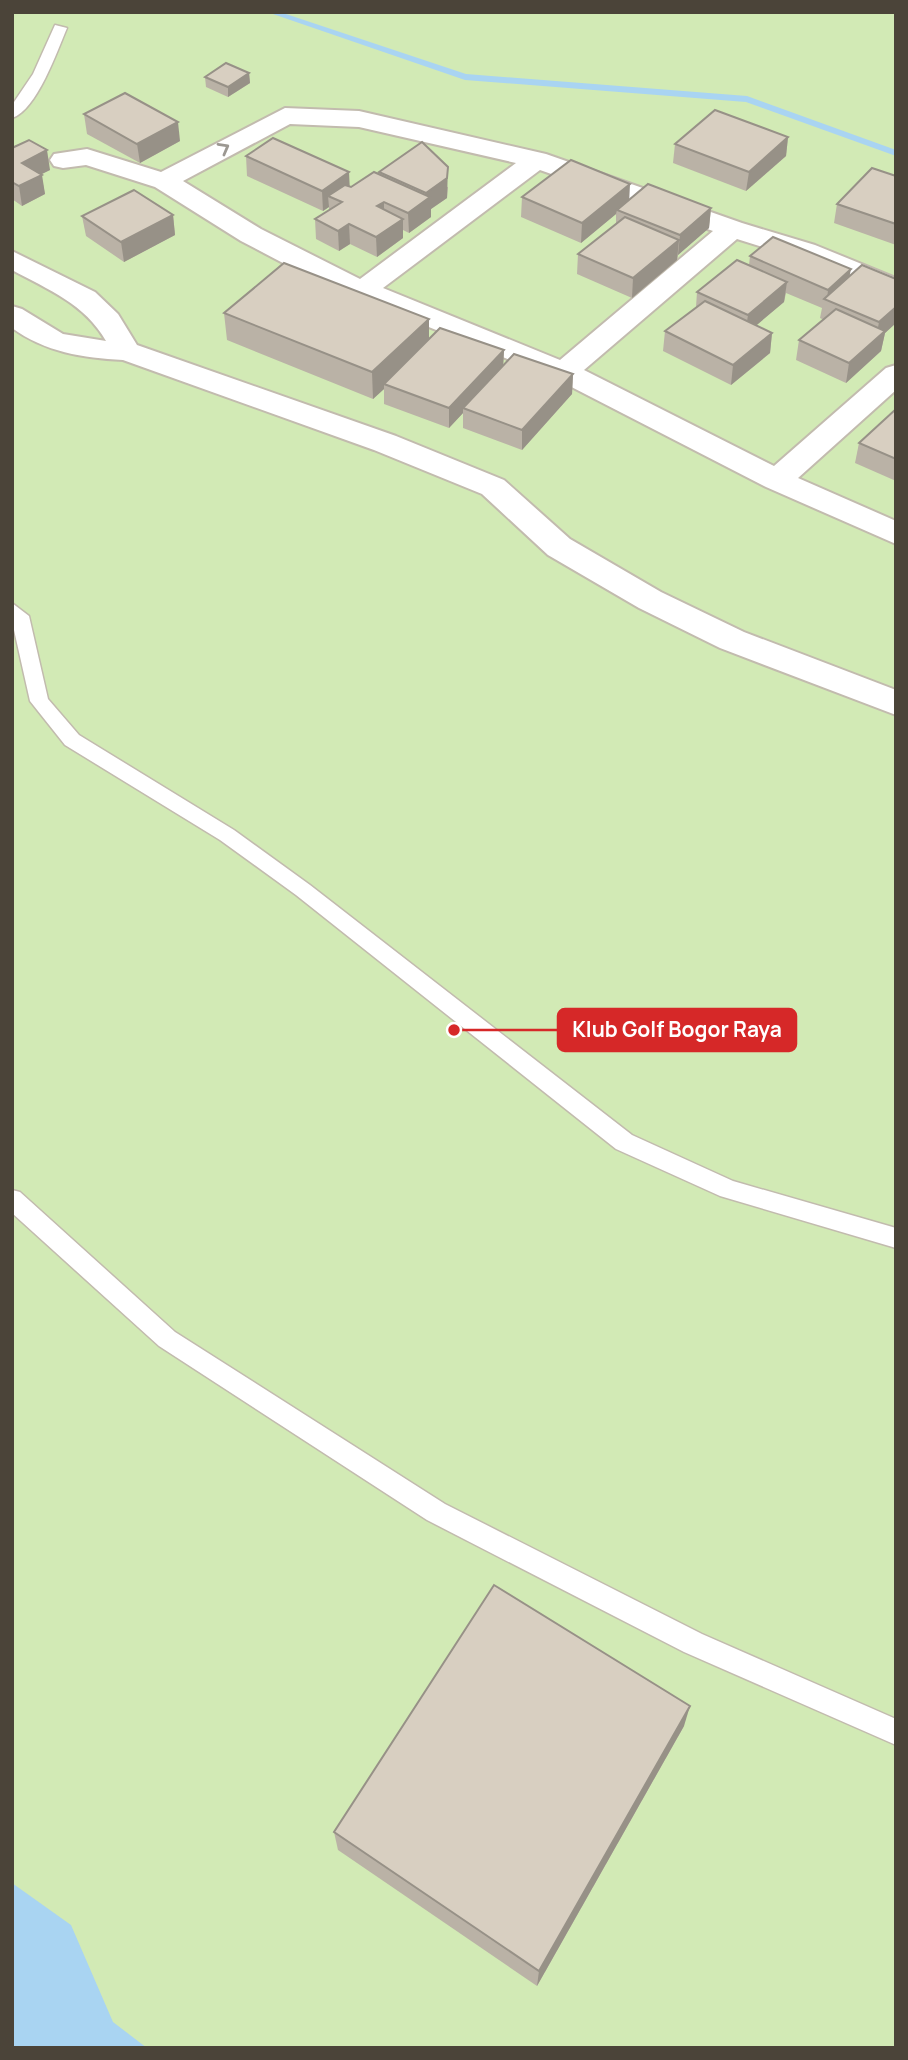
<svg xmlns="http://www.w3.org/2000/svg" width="908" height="2060" font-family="Manrope,sans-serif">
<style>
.green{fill:#d2eab5}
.water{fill:#a9d4f2}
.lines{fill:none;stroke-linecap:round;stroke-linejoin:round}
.stream{fill:#a9d4f2;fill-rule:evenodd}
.service-casing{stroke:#c2bbae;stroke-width:3}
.minor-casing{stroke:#c2bbae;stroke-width:4}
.service{fill:#fff;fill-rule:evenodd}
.minor{fill:#fff;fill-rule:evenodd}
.wall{fill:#bab2a6}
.shaded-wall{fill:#979187}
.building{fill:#d8cfc1;stroke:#979187;stroke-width:2}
.oneway{stroke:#9c9892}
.leader{fill:none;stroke:#d62828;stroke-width:2.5}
.callout-dot{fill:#d62828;stroke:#fff;stroke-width:2.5}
.callout{fill:#d62828;stroke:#d62828;stroke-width:2.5}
.callout-label{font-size:21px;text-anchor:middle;font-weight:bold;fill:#fff}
</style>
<rect width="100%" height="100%" fill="#f6f3ec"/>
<rect class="green" x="12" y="12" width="884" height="2036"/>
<polygon class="water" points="12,1883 71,1925 113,2022 147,2048 12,2048"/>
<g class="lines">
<polygon class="stream" points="267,12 280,12 466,74 747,96 896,150 896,156 746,102 465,80"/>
<defs>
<g id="service">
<path d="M55,25L67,28C57,51 37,110 12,118V105L33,74Z"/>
<polygon points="12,603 29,616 48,699 79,735 234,830 310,885 632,1135 733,1181 896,1228 896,1248 720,1196 616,1149 296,895 220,840 65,745 30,701 12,621"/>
<polygon points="12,1190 20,1192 175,1332 445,1504 702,1634 896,1719 896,1745 684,1652 427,1520 159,1346 12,1213"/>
</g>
<g id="minor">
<path d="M285,108L359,111L546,154L742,223L815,245L896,278V296L795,257L737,239L584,370L774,466L886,368L896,365V390L798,478L896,521V544L766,487L554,378L323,284L241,241L155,187L86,165L63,168L54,166L50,160L54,154L87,149L161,172ZM290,124L359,127L516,163L360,279L261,229L183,181ZM540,170L713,231L560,360L383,288Z"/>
<path d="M12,251L95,292L118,314L137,345L396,436L504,480L570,539L661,592L744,632L896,690V715L720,648L639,608L548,555L482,494L374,450L123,360C83,358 45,352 12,328V306L22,309L63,334L106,341C85,304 49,290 12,270Z"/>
</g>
</defs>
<use href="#service" class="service-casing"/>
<use href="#minor" class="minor-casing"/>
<use href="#service" class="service"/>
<use href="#minor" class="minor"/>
</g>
<g class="wall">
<polygon points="249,73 250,83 228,97 206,87 205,77"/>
<polygon points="84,114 180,141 140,163 87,134"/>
<polygon points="788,137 786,156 746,191 673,163 675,144"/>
<polygon points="12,148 50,170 41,174 45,194 22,206 12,199"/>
<polygon points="246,156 351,187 379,174 379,172 448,187 447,198 431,209 431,217 409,233 403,230 403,238 377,257 350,244 339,251 316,239 315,219 329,210 329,207 323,211 247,176"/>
<polygon points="896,176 896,245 834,223 837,204"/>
<polygon points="522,197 629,200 711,208 709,228 678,255 677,260 632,298 577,274 578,254 616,224 616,214 581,243 521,217"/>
<polygon points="173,215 175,235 124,262 86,236 82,216"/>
<polygon points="750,256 850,275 896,279 896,323 885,333 881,351 846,383 796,360 799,340 824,320 820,318 822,308 786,293 784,302 756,325 772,333 770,353 731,385 663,351 665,331 696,307 697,292 749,265"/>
<polygon points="224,313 429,339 504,350 503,365 573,374 572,394 522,450 463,428 463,413 449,428 384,404 384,389 373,399 227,340"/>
<polygon points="896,409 896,481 855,463 859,443"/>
<polygon points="684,1726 537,1986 338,1850 334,1832"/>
</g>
<g class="shaded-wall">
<polygon points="249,73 250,83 228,97 228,87"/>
<polygon points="178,122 180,141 140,163 137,144"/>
<polygon points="788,137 786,156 746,191 749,172"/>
<polygon points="47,150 50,170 26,182 22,163"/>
<polygon points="448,167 447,198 431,209 431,217 409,233 408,213 426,200 426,193"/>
<polygon points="349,172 350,192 328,196 329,207 323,211 322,191"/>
<polygon points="42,175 45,194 22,206 19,186"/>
<polygon points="630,184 629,204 617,210 616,214 581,243 582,223"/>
<polygon points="384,202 384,221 377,206"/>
<polygon points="711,208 709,228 678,255 680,235"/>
<polygon points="173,215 175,235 124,262 121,242"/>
<polygon points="403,219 403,238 377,257 376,237"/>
<polygon points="349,224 350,244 339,251 338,231"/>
<polygon points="679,240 677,260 632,298 633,278"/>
<polygon points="851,269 847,289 827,300 828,290"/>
<polygon points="787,282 784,302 745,335 748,315"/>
<polygon points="896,307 896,323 885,333 881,351 846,383 849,363 876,339 879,322"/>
<polygon points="429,319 429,346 384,384 384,389 373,399 372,372"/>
<polygon points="772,333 770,353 731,385 733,365"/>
<polygon points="504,350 503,370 463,408 463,413 449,428 449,408"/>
<polygon points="573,374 572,394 522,450 522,430"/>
<polygon points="690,1706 684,1726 537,1986 539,1971"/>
</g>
<g class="building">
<polygon points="226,63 249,73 228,87 205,77"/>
<polygon points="125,93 178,122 137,144 84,114"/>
<polygon points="715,110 788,137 749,172 675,144"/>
<polygon points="273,138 349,172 322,191 246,156"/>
<polygon points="29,140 47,150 22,163 42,175 19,186 12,182 12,148"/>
<polygon points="422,142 448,167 447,178 426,193 379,172"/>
<polygon points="571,160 630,184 582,223 522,197"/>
<polygon points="872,168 896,176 896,224 837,204"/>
<polygon points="374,172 430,197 408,213 384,202 377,206 403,219 376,237 349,224 338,231 315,219 342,202 328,196 345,185 351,187"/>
<polygon points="648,184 711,208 680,235 617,210"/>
<polygon points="134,190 173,215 121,242 82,216"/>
<polygon points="625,217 679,240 633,278 578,254"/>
<polygon points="773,237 851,269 828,290 750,256"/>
<polygon points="737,260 787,282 748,315 697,292"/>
<polygon points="284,263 429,319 372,372 224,313"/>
<polygon points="862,265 896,279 896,307 879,322 824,299"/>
<polygon points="705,301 772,333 733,365 665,331"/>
<polygon points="836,309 885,331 849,363 799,340"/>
<polygon points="440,328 504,350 449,408 384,384"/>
<polygon points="514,354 573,374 522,430 463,408"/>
<polygon points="896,409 896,459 859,443"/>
<polygon points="494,1585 690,1706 539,1971 334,1832"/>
</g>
<defs><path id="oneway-chevron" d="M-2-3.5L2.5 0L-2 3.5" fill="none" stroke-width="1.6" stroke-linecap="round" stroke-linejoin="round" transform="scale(1.75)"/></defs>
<use class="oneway" href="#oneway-chevron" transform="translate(224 148) rotate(-29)"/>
<path class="leader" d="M454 1030L558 1030"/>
<circle class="callout-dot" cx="454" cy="1030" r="7"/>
<rect class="callout" x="558" y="1009" width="238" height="42" rx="7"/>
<g class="callout-label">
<text x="677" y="1037">Klub Golf Bogor Raya</text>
</g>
<rect width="908" height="2060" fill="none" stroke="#4b4439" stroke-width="28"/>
</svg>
